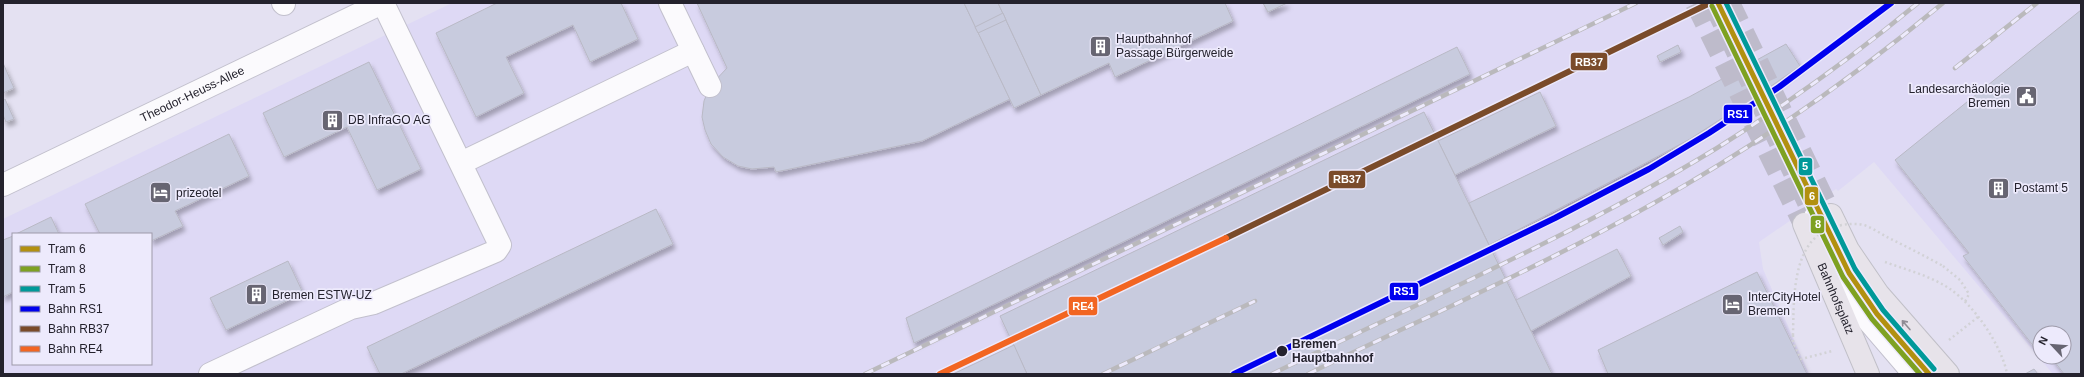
<svg xmlns="http://www.w3.org/2000/svg" width="2084" height="377" font-family="Arial,sans-serif">
<style>
.built{fill:#ded9f5;fill-rule:evenodd}
.building{fill:#c8cbde;stroke:#b9b9c5;filter:url(#shadow)}
.lines{fill:none;stroke-linecap:round;stroke-linejoin:round}
.minor-tunnel{stroke:#bebbcb;stroke-width:22;stroke-dasharray:22 11;stroke-linecap:butt}
.major-tunnel{stroke:#bebbcb;stroke-width:22;stroke-dasharray:22 11;stroke-linecap:butt}
.minor-casing{stroke:#c2c0cd;stroke-width:24}
.major-casing{stroke:#c1c0c8;stroke-width:24}
.path{stroke:#d2d2d6;stroke-width:2.5;stroke-dasharray:2 3;stroke-linecap:butt}
.minor{stroke:#fbfafd;stroke-width:22}
.major{stroke:#e7e3ea;stroke-width:22}
.rail-casing{stroke:#bab9bc;stroke-width:4.5}
.rail{stroke:#edeafc;stroke-width:3;stroke-dasharray:9;stroke-linecap:butt}
.path-bridge{stroke:#d2d2d6;stroke-width:2.5;stroke-dasharray:2 3;stroke-linecap:butt}
.rail-1-casing{stroke:#edeafc;stroke-width:9}
.rail-2-casing{stroke:#edeafc;stroke-width:9}
.rail-3-casing{stroke:#edeafc;stroke-width:9}
.rail-1{stroke:#00e;stroke-width:6}
.rail-2{stroke:#7a4b2a;stroke-width:6}
.rail-3{stroke:#f26522;stroke-width:6}
.tram-1-casing{stroke:#edeafc;stroke-width:8}
.tram-2-casing{stroke:#edeafc;stroke-width:8}
.tram-3-casing{stroke:#edeafc;stroke-width:8}
.tram-1{stroke:#b29010;stroke-width:5}
.tram-2{stroke:#7ea122;stroke-width:5}
.tram-3{stroke:#099;stroke-width:5}
.oneway{stroke:#8f8c95}
.stop-dot{fill:#24222d;stroke:#edeafc;stroke-width:1.5}
.labels{text-anchor:middle;stroke-width:3.5;stroke-linejoin:round;paint-order:stroke}
.poi-label{font-size:12px;fill:#24222d;stroke:#edeafc;text-anchor:start}
.street-label{font-size:12px;fill:#24222d;stroke:#edeafc}
.stop-label{font-size:12px;font-weight:bold;fill:#24222d;stroke:#edeafc;text-anchor:start}
.line-badge{stroke:#edeafc;stroke-width:1.5}
.badge-label{font-size:11px;text-anchor:middle;font-weight:bold;fill:#fff}
</style>
<defs>
<filter id="shadow"><feDropShadow dx="2.5" dy="4.5" stdDeviation="2" flood-color="#0004"/></filter>
</defs>
<rect width="100%" height="100%" fill="#e4e1f2"/>
<path class="built" d="M452,3H2081V374H2053L1874,162L1838,191L1836,189L1759,242L1763,269L1809,374H3V219ZM13,234H151V364H13ZM2040,333H2064V357H2040Z"/>
<g class="building">
<polygon points="497,3 621,3 638,39 590,62 573,25 506,57 524,93 476,117 436,33"/>
<polygon points="697,3 964,3 1010,99 922,141 776,172 774,167 752,169 738,166 723,157 711,144 705,130 702,117 704,101 710,86 727,68"/>
<polygon points="964,3 998,3 1041,95 1014,108"/>
<polygon points="998,3 1225,3 1233,21 1115,77 1109,63 1041,95"/>
<polygon points="1263,3 1287,3 1268,12"/>
<polygon points="1263,3 1287,3 1268,12"/>
<polygon points="2081,10 2081,374 2064,374 2051,357 2064,357 2064,333 2040,333 2040,344 2035,348 1963,256 1969,253 1895,160"/>
<polygon points="1003,13 1006,20 978,33 975,27"/>
<polygon points="1786,44 1800,66 1764,91 1690,139 1625,174 1489,245 1469,203 1689,97"/>
<polygon points="1678,45 1681,52 1660,62 1657,56"/>
<polygon points="1457,47 1470,74 914,343 906,318"/>
<polygon points="369,62 421,169 377,190 347,127 284,157 263,113"/>
<polygon points="3,63 14,88 3,93"/>
<polygon points="1540,92 1556,126 1455,175 1438,141"/>
<polygon points="5,99 14,119 6,122 3,115 3,100"/>
<polygon points="1424,112 1552,374 1027,374 1000,316"/>
<polygon points="229,134 249,176 175,211 183,226 151,241 151,234 100,234 85,204"/>
<polygon points="656,209 673,244 401,374 380,374 367,347"/>
<polygon points="51,217 59,234 16,234"/>
<polygon points="1680,226 1683,232 1663,245 1659,238"/>
<polygon points="13,236 13,292 3,297 3,240"/>
<polygon points="1617,249 1631,276 1531,331 1516,300"/>
<polygon points="288,261 303,293 226,330 210,298"/>
<polygon points="1757,272 1807,374 1608,374 1598,350"/>
<polygon points="1014,345 1027,374 953,374"/>
<polygon points="2034,369 2038,374 2025,374"/>
</g>
<g class="lines">
<polyline class="minor-tunnel" points="1714,3 1815,217"/>
<g class="major-tunnel">
<polyline points="1696,3 1804,224"/>
<polyline points="1729,3 1831,215"/>
</g>
<defs>
<g id="minor">
<polyline points="283,3 284,4"/>
<polyline points="670,3 710,86"/>
<polyline points="461,163 693,51"/>
<path id="s1" d="M3,185L382,3"/>
<polyline points="1815,217 1866,318 1914,374"/>
<polyline points="210,374 351,308 374,303 496,251 500,245 383,3"/>
</g>
<g id="major">
<polyline points="1831,215 1848,250 1878,294 1948,374"/>
<path id="s2" d="M1804,224L1868,374"/>
</g>
</defs>
<use href="#minor" class="minor-casing"/>
<use href="#major" class="major-casing"/>
<g class="path">
<path d="M1885,262C1907,270 1931,276 1950,289C1974,305 2002,346 2007,374"/>
<polyline points="1943,266 1960,280 1969,294 1965,302"/>
<polyline points="1793,335 1793,342 1801,359 1832,351"/>
<polyline points="1949,340 1978,317"/>
</g>
<use href="#minor" class="minor"/>
<use href="#major" class="major"/>
<defs>
<g id="rail">
<polyline points="1955,68 2037,3"/>
<polyline points="865,374 1636,3"/>
<polyline points="1103,374 1255,301"/>
<path d="M1272,374C1421,302 1575,235 1717,148C1787,104 1854,56 1918,3"/>
<path d="M1308,374C1424,318 1542,266 1654,203C1756,146 1853,78 1943,3"/>
</g>
</defs>
<use href="#rail" class="rail-casing"/>
<use href="#rail" class="rail"/>
<path class="path-bridge" d="M1793,335C1794,298 1791,237 1837,226C1847,224 1855,223 1864,225C1873,228 1881,234 1889,238C1907,247 1925,256 1943,266"/>
<defs>
<polyline id="rail-1" points="1234,374 1555,218 1649,169 1709,133 1779,87 1891,3"/>
<polyline id="rail-2" points="1226,238 1710,3"/>
<polyline id="rail-3" points="940,374 1226,238"/>
</defs>
<use href="#rail-1" class="rail-1-casing"/>
<use href="#rail-2" class="rail-2-casing"/>
<use href="#rail-3" class="rail-3-casing"/>
<use href="#rail-1" class="rail-1"/>
<use href="#rail-2" class="rail-2"/>
<use href="#rail-3" class="rail-3"/>
<defs>
<polyline id="tram-1" points="1718,3 1849,273 1877,314 1929,374"/>
<polyline id="tram-2" points="1712,6 1843,277 1872,319 1920,374"/>
<polyline id="tram-3" points="1726,3 1855,269 1883,310 1934,369"/>
</defs>
<use href="#tram-1" class="tram-1-casing"/>
<use href="#tram-2" class="tram-2-casing"/>
<use href="#tram-3" class="tram-3-casing"/>
<use href="#tram-1" class="tram-1"/>
<use href="#tram-2" class="tram-2"/>
<use href="#tram-3" class="tram-3"/>
</g>
<defs><path id="oneway-shaft" d="M-6 0H5M1.5-3L5.5 0L1.5 3" fill="none" stroke-width="1.6" stroke-linecap="round" stroke-linejoin="round"/></defs>
<use class="oneway" href="#oneway-shaft" transform="translate(1906 325) rotate(-131)"/>
<defs>
<symbol id="building-square" viewBox="-11 -11 22 22"><rect x="-9" y="-9" width="18" height="18" rx="4" fill="#676572" stroke="#edeafc"/><path d="M-4-6H4V6H1V3H-1V6H-4ZM-2.5-4.3h1.7v1.8h-1.7ZM.8-4.3h1.7v1.8H.8ZM-2.5-1h1.7V.8h-1.7ZM.8-1h1.7V.8H.8Z" fill="#fff"/></symbol>
<symbol id="civic-square" viewBox="-11 -11 22 22"><rect x="-9" y="-9" width="18" height="18" rx="4" fill="#676572" stroke="#edeafc"/><path d="M-.6-6.5H3V-4.5H.6V-3L4-1V1h2V6H-6V1h2V-1L-.6-3ZM-1.2 2.5V6h2.4V2.5Z" fill="#fff"/></symbol>
<symbol id="hotel-square" viewBox="-11 -11 22 22"><rect x="-9" y="-9" width="18" height="18" rx="4" fill="#676572" stroke="#edeafc"/><path d="M-6-4.5h1.5V1H6V5H4.5V3h-9V5H-6ZM-4 0a1.8 1.8 0 1 1 3.6 0ZM.5 0V-2.5h3Q6-2.5 6 0Z" fill="#fff"/></symbol>
</defs>
<g fill-rule="evenodd">
<use href="#building-square" x="1088" y="34" width="25" height="25"/>
<use href="#civic-square" x="2014" y="84" width="25" height="25"/>
<use href="#building-square" x="320" y="108" width="25" height="25"/>
<use href="#building-square" x="1986" y="176" width="25" height="25"/>
<use href="#hotel-square" x="148" y="180" width="25" height="25"/>
<use href="#building-square" x="244" y="282" width="25" height="25"/>
<use href="#hotel-square" x="1720" y="292" width="25" height="25"/>
</g>
<circle class="stop-dot" cx="1282" cy="351" r="6"/>
<g class="labels">
<g class="poi-label">
<text x="1116" y="43">Hauptbahnhof<tspan x="1116" dy="14">Passage Bürgerweide</tspan></text>
<text x="2010" y="93" text-anchor="end">Landesarchäologie<tspan x="2010" dy="14">Bremen</tspan></text>
<text x="348" y="124">DB InfraGO AG</text>
<text x="2014" y="192">Postamt 5</text>
<text x="176" y="197">prizeotel</text>
<text x="272" y="299">Bremen ESTW-UZ</text>
<text x="1748" y="301">InterCityHotel<tspan x="1748" dy="14">Bremen</tspan></text>
</g>
<g class="street-label">
<text dy="4" stroke="none"><textPath href="#s1" startOffset="210">Theodor-Heuss-Allee</textPath></text>
<text dy="4" stroke="none"><textPath href="#s2" startOffset="81">Bahnhofsplatz</textPath></text>
</g>
<g class="stop-label">
<text x="1292" y="348">Bremen<tspan x="1292" dy="14">Hauptbahnhof</tspan></text>
</g>
</g>
<g class="line-badge">
<rect x="1570" y="52" width="38" height="19" rx="4" fill="#7a4b2a"/>
<rect x="1723" y="104" width="30" height="20" rx="4" fill="#00e"/>
<rect x="1798" y="157" width="15" height="19" rx="4" fill="#099"/>
<rect x="1328" y="170" width="38" height="19" rx="4" fill="#7a4b2a"/>
<rect x="1804" y="186" width="15" height="20" rx="4" fill="#b29010"/>
<rect x="1810" y="215" width="15" height="19" rx="4" fill="#7ea122"/>
<rect x="1389" y="282" width="30" height="19" rx="4" fill="#00e"/>
<rect x="1068" y="296" width="30" height="20" rx="4" fill="#f26522"/>
</g>
<g class="badge-label">
<text x="1589" y="66">RB37</text>
<text x="1738" y="118">RS1</text>
<text x="1805" y="170">5</text>
<text x="1347" y="183">RB37</text>
<text x="1812" y="200">6</text>
<text x="1818" y="228">8</text>
<text x="1404" y="295">RS1</text>
<text x="1083" y="310">RE4</text>
</g>
<rect width="2084" height="377" fill="none" stroke="#24222d" stroke-width="8"/>
<rect x="12" y="233" width="140" height="132" fill="#edeafc" stroke="#9d9aa9"/>
<rect x="20" y="246" width="20" height="6" fill="#b29010" stroke="#9d9aa9"/>
<text x="48" y="253" font-size="12" fill="#24222d">Tram 6</text>
<rect x="20" y="266" width="20" height="6" fill="#7ea122" stroke="#9d9aa9"/>
<text x="48" y="273" font-size="12" fill="#24222d">Tram 8</text>
<rect x="20" y="286" width="20" height="6" fill="#009999" stroke="#9d9aa9"/>
<text x="48" y="293" font-size="12" fill="#24222d">Tram 5</text>
<rect x="20" y="306" width="20" height="6" fill="#0000ee" stroke="#9d9aa9"/>
<text x="48" y="313" font-size="12" fill="#24222d">Bahn RS1</text>
<rect x="20" y="326" width="20" height="6" fill="#7a4b2a" stroke="#9d9aa9"/>
<text x="48" y="333" font-size="12" fill="#24222d">Bahn RB37</text>
<rect x="20" y="346" width="20" height="6" fill="#f26522" stroke="#9d9aa9"/>
<text x="48" y="353" font-size="12" fill="#24222d">Bahn RE4</text>
<g transform="translate(2052 345) rotate(296)"><circle r="19" fill="#edeafc" stroke="#9d9aa9"/>
<path d="M0-3L7 15L0 10L-7 15Z" fill="#676572"/>
<text y="-6" font-size="11" font-weight="bold" text-anchor="middle" fill="#24222d">N</text>
</g>
</svg>
